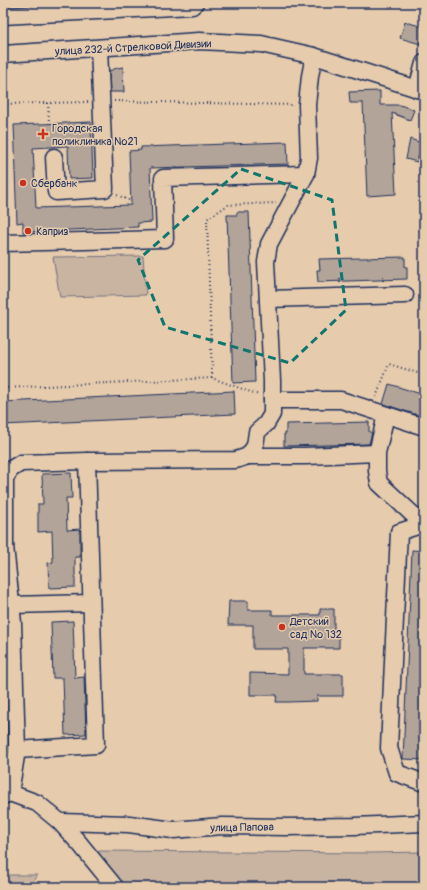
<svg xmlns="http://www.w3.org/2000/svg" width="427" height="890" font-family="Pangolin,sans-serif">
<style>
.green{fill:#c9b4a1;stroke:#727280}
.building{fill:#b3a499;stroke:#1b2f5e}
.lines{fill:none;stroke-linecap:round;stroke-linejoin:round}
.minor-casing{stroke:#1b2f5e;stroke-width:19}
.path{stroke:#1b2f5e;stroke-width:2;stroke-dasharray:1 3;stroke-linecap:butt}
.minor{stroke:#e6cbad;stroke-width:16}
.marked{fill:none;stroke:#0f766e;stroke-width:3;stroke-dasharray:8 5;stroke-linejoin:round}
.poi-dot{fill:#c8321e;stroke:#e6cbad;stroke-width:1.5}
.labels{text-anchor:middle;stroke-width:3;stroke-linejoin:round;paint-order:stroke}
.street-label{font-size:11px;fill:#1b2f5e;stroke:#e6cbad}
.poi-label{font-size:11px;fill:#1b2f5e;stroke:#e6cbad;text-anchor:start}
</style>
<rect width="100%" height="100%" fill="#e6cbad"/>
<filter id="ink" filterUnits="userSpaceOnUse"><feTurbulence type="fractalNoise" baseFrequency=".025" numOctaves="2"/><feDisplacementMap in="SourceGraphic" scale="8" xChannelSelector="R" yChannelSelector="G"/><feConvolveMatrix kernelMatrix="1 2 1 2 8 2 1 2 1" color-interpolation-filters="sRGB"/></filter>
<g filter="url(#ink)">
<g class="green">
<polygon points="143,256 146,295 60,297 53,257"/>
<polygon points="96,851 370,853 424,852 424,887 122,887"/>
<polygon points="3,875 37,875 29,887 3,887"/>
</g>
<g class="building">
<polygon points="405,22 424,27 424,45 400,38"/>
<polygon points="123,67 124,92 110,92 109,71 117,68"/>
<polygon points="380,91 380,105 400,105 414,110 410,120 392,113 396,194 367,196 363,103 350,103 349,92"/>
<polygon points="91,122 93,178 69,179 68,146 33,148 36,208 131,205 129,151 141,150 141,147 287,142 288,164 150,168 152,222 138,223 138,227 23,232 23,222 17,223 15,171 16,171 14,125"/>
<polygon points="410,139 422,143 417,162 406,159"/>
<polygon points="237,212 249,212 255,382 233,383 227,215 237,215"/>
<polygon points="405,257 405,267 407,267 407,279 318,282 317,270 320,270 319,259"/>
<polygon points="389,384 424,395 424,417 383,404"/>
<polygon points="234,391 235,414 3,425 3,402"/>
<polygon points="369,422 369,432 372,432 369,444 284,446 284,434 286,434 286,424"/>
<polygon points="71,473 72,498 66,498 67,530 80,529 80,557 75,557 75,587 49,588 48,563 53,562 52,531 38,532 38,504 43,504 42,474"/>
<polygon points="412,550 424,551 424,760 403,759"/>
<polygon points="229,601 248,601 248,610 272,610 272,615 320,615 320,609 334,609 334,635 339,635 339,648 304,648 304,674 343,674 343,696 317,696 317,701 288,702 276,702 277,695 250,695 250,673 288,674 288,649 253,649 253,625 228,625"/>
<polygon points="73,621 75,678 84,677 86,734 65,735 63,678 53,678 51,622"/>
</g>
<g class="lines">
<defs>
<g id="minor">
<polyline points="3,16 192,6 195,3"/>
<polyline points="3,54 199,41 261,44 314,56 424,91"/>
<polyline points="417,89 424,63"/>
<polyline points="54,157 56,192 105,189 99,48"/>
<polyline points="3,243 165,239 163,178 306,174"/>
<polyline points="268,299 405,295"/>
<polyline points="272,400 341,400 424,427"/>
<polyline points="386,415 377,453 377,471 379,483 424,525"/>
<polyline points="248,456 306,456 377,453"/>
<polyline points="424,524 399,532 389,748 397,773 424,783"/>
<polyline points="3,539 5,546 13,623 17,750 10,793"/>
<polyline points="5,546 5,478 11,469 21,463 87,461 236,460 248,456 255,446 257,432 266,424 272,414 272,381 266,262 269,244 306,174 309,158 307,105 310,76 314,56"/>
<polyline points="11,605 91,603"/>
<polyline points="17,750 96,745 87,461"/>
<polyline points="3,796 10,793 37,803 60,822 80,844 115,887"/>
<polyline points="60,822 129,824 173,830 222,826 287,827 355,826 424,823"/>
</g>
</defs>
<use href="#minor" class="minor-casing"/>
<g class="path">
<polyline points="114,101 294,105"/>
<polyline points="48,103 49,124"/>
<polyline points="3,104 88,102"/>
<polyline points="117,195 131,201"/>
<polyline points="383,276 383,283"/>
<polyline points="340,278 340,284"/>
<polyline points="212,378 207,219 228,205 276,203"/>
<polyline points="3,388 212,378 259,395"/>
<polyline points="376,397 389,364 424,375"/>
</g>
<use href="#minor" class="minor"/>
</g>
</g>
<path class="marked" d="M241,169L332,200L346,310L290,363L165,327L138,260Z"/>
<g class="poi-dot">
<path d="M41 128h4v4h4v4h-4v4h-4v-4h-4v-4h4z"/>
<circle cx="23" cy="183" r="4"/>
<circle cx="28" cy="231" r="4"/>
<circle cx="282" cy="627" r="4"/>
</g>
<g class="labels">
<g class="street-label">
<text transform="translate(133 47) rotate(-3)" y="4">улица 232-й Стрелковой Дивизии</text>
<text transform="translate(242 827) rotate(-1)" y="4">улица Папова</text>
</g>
<g class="poi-label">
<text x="52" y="132">Городская<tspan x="52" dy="13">поликлиника №21</tspan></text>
<text x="31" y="187">Сбербанк</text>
<text x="36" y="235">Каприз</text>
<text x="290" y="625">Детский<tspan x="290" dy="13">сад № 132</tspan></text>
</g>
</g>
<rect width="427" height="890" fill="none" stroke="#e6cbad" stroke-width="16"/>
<rect x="8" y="8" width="411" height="874" fill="none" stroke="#1b2f5e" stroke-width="1.5" filter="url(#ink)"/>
</svg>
